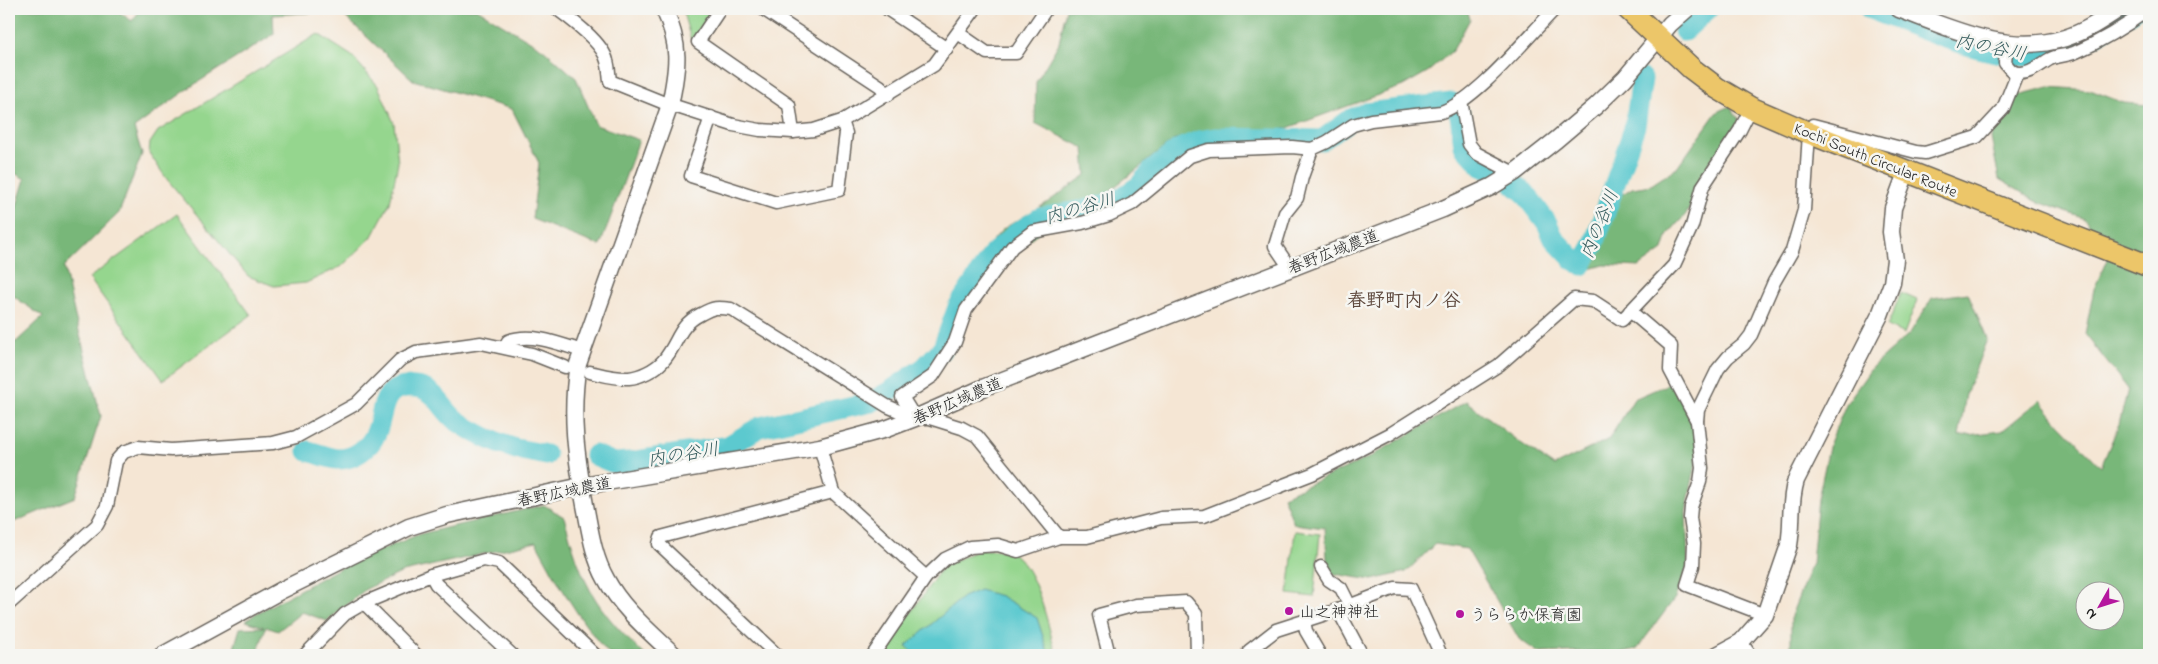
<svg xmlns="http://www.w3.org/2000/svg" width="2158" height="664" font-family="'Indie Flower','Klee One',sans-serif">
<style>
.green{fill:#95d68e;stroke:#587955}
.forest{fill:#78b779;stroke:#4a6a4a;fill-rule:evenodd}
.water{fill:#5cc9cf;stroke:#3c7276}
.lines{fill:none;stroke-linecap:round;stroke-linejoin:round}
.river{stroke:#5cc9cf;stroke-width:21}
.minor-casing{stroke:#68635c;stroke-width:15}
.tertiary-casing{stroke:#68635c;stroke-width:19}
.primary-casing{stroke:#68635c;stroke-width:24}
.minor{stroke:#fff;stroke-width:12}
.tertiary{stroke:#fff;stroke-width:16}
.primary{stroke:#ecc669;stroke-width:21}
.poi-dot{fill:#b5179e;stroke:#f6f6f2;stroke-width:2}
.labels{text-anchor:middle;stroke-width:5;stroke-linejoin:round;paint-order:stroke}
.street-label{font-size:16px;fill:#1c1c1c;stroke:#f6f6f2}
.poi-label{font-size:16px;fill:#1c1c1c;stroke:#f6f6f2;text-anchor:start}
.water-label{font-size:18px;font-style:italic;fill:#32595b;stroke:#f6f6f2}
.quarter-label{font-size:19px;font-weight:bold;fill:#5f4a3f;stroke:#f6f6f2}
</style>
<rect width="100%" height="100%" fill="#f6f6f2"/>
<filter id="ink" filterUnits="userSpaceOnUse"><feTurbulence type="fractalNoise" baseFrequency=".02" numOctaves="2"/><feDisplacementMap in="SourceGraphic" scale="10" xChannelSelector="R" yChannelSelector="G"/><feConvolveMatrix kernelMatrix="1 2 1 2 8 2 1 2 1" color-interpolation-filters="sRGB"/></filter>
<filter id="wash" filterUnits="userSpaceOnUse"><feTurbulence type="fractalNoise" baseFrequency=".0096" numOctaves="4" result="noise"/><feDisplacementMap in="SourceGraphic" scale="20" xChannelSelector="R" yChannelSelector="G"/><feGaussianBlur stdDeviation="1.12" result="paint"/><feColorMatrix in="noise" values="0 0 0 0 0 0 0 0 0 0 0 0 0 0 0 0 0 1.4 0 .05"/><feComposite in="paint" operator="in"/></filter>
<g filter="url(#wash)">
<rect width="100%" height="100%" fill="#f5e6d4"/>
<g class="green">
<polygon points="682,9 715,9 696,41 691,40"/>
<polygon points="318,34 352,56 378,86 394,123 398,163 390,203 371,238 342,266 306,283 274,286 248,276 166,178 149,153 150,143 158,131"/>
<polygon points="177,214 251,315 163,380 89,278"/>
<polygon points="1901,293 1917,300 1904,334 1887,326"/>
<polygon points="1295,531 1320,534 1314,597 1288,594"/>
<path d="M978,550C988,550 1000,549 1009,552C1035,559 1050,632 1056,655H882L943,566Z"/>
</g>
<g class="forest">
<polygon points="9,9 115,9 132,21 141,9 477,9 543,49 576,78 596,125 639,140 600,246 532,219 539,163 512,109 413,80 339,11 273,15 274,34 192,86 134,128 142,154 119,213 64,267 75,316 101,416 75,497 9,524 9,341 16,342 43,317 9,293 9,231 25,179 9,170"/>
<polygon points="1066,9 1467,9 1470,19 1453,50 1429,71 1403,86 1257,139 1213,132 1175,139 1093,204 1039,232 998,264 980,255 1003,229 1045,204 1086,175 1084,148 1035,123 1036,82 1059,43"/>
<path d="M2049,87L2090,90L2124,103L2149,105V655H1791V616L1812,563L1818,499L1830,443L1846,404L1873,366L1910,333L1932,298L1968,293L1987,339L1966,394L1959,436L2002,431L2040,400L2059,423L2101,467L2119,424L2128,389L2085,334L2094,289L2109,255L2085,219L2036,201L1999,179L1991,138L2000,115L2011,97ZM2086,592H2116V622H2086Z"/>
<polygon points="1730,106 1739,119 1731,141 1710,160 1701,186 1687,213 1668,234 1663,250 1639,267 1604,265 1583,271 1593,254 1605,216 1613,200 1632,188 1651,185 1677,168 1716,113"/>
<polygon points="1675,381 1691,409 1698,453 1686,512 1688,565 1675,598 1637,649 1619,653 1589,651 1539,653 1519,639 1467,549 1435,544 1406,572 1372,580 1328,573 1325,528 1294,524 1283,496 1368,458 1466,401 1515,439 1554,466 1609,439 1634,399"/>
<path d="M544,505L564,517C572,545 580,575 596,600C609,620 627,639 645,655H610C579,622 558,582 536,542L403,572L366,589L327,621L302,612L278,631L266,627L257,655H232L240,628L264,627L246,621L255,614L351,562L420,534Z"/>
</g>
<polygon class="water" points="980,590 1001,596 1037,618 1049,655 916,655 906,646 963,597"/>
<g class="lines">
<g class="river">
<path d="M1870,9C1915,26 1960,47 2008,54C2016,55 2024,57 2031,56C2072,51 2103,32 2135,9"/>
<polyline points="1684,31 1708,9"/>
<polyline points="1514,184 1525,193 1547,223 1554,239 1575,261 1582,265 1594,244 1635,126 1642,79"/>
<path d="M308,451C317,453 328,458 337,459C353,460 370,448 376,433C385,412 379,384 415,387C436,388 442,410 457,421C474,433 496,443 516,449C526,451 536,452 546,455"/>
<polyline points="595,455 614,463 629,462 728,446 760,427 871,402 889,392 925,367 943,348 958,307 993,254 1018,232 1040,218 1094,208 1118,200 1139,186 1152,171 1179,149 1199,141 1215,138 1322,140 1351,119 1366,113 1452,103 1460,115 1464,146 1483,167 1502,175"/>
</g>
</g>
</g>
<g filter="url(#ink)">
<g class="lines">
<defs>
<g id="minor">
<path d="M557,9C572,20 603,43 607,61C609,67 609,75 610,81L662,102L733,125L760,130L793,132L814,130L842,121L934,65L975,9"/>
<polyline points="720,9 698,42 789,105 793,132"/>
<polyline points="763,9 880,86 888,95"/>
<polyline points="887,9 947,49"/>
<polyline points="958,33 987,53 1016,53 1046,9"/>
<path d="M2007,43L2005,63C2009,68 2012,73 2019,73C2030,74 2041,64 2050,59C2058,55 2068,56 2076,52C2102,41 2126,26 2149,9"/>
<polyline points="1461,101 1469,144 1476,153 1514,173"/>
<polyline points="711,117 691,176 776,203 839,190 846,133 842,121"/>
<polyline points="1290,268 1275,246 1285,213 1297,198 1302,177 1312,149"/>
<polyline points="1630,311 1671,346 1670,370 1697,421"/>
<path d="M505,347L508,341C531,332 560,344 582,351"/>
<path d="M590,372C603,375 616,379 629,378C640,377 655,370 663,361C679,343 677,326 701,314C714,307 717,307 731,309L887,406L915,418H930L962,428L977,436L1059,537H1087L1161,518L1204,516L1312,474L1390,434L1499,365L1574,299L1593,301L1622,320L1674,265L1692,226L1703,186L1740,130L1751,108"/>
<path d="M915,418L902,397L933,376L955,342L966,310L1012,247L1032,232L1082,223L1109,215L1132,204L1190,156L1209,150L1292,147L1312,149L1327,142L1353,125L1371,120L1441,112C1477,100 1527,37 1555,9"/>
<polyline points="820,447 833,492 926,577"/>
<polyline points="1321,567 1329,580 1341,588 1350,606"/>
<polyline points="431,575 484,560 499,563 595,655"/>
<polyline points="364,603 416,655"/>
<polyline points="9,604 97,525 107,506 116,461 124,452 138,447 171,450 273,443 296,437 356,404 400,360 416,352 481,343 532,354 565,367"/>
<polyline points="1338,610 1362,655"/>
<polyline points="1765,615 1687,585 1693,566 1694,544 1690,518 1691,507 1700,482 1702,468 1697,421 1698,410 1718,369 1728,357 1744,344 1751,335 1774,282 1792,251 1804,210 1809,133 1813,125 1916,152 1925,153 1977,137 2003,109 2017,74"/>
<polyline points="1304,621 1306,631 1320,655"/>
<polyline points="1741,642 1750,655"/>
<polyline points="305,655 345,614 364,603 431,575 436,584 512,655"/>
<polyline points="777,655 659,544 661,537 833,492"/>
<polyline points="873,655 926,577 945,559 970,547 998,545 1018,551 1059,537"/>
<polyline points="1109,655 1099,615 1136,605 1186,602 1196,614 1197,655"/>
<polyline points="1249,655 1249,651 1276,630 1338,610 1395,588 1411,589 1441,655"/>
</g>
<g id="tertiary">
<path d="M664,9C681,45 678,67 670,105L578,364C570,414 576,456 585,505C590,530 593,556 606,579C622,609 650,632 674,655"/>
<path d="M1899,9C1952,29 2008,56 2065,38C2085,32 2102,20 2119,9"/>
<polyline points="163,655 282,590 373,545 409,527 447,515 582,486 820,447 886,429 915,418 985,387 1443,209 1491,187 1514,173 1556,140 1596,106 1625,78 1670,24 1687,9"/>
<path d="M1717,655L1741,642L1765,615L1789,545C1793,523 1789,502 1796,480L1880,315L1892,283L1895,260L1891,232L1893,208L1907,170"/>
</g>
<polyline id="primary" points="1628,9 1692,69 1717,88 1751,108 1809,133 2149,266"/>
</defs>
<use href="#minor" class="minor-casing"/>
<use href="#tertiary" class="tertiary-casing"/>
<use href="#primary" class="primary-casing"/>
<use href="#minor" class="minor"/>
<use href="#tertiary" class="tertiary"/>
<use href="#primary" class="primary"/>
</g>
</g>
<g class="poi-dot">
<circle cx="1289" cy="611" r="5"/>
<circle cx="1460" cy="614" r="5"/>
</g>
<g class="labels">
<g class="street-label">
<text transform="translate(1876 159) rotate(22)" y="6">Kochi South Circular Route</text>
<text transform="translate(1333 251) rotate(-21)" y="6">春野広域農道</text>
<text transform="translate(957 400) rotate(-23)" y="6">春野広域農道</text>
<text transform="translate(564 491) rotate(-11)" y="6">春野広域農道</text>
</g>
<g class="poi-label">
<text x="1299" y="617">山之神神社</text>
<text x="1470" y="620">うららか保育園</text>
</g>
<g class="water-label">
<text transform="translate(1991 47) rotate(11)" y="6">内の谷川</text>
<text transform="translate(1080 208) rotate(-16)" y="6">内の谷川</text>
<text transform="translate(1599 224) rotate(-68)" y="6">内の谷川</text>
<text transform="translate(683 454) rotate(-9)" y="6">内の谷川</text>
</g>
<g class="quarter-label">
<text x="1404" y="306">春野町内ノ谷</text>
</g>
</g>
<rect width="2158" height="664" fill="none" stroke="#f6f6f2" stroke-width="30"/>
<g transform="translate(2100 606) rotate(231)"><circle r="24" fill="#f6f6f2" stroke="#9f9f9c"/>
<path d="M0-4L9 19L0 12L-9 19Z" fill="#b5179e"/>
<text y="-8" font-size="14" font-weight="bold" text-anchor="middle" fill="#1c1c1c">N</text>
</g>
</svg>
